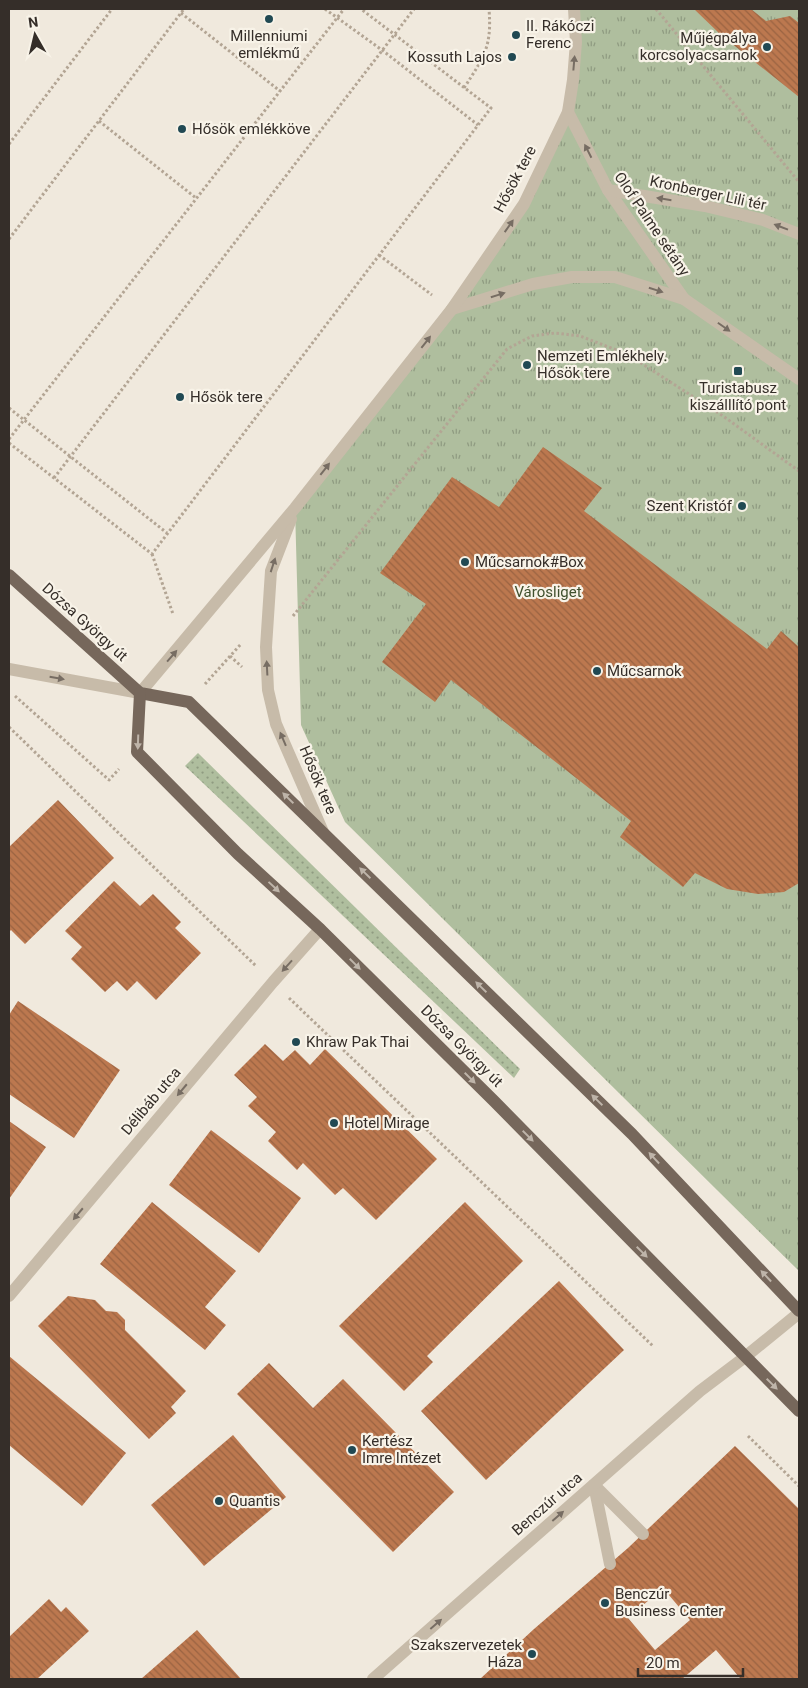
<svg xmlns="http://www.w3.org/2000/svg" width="808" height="1688" font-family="Roboto,sans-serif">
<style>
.grass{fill:url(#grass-dots)}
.park{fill:url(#park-tufts)}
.building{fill:url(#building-back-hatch);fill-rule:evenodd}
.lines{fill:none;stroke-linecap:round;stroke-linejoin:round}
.path{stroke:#b3a594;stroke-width:3;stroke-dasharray:2.5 2.5;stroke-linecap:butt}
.minor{stroke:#c7bba9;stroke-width:12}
.major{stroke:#76675b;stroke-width:12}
.oneway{fill:#776d63}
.oneway2{fill:#beb4a9}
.poi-dot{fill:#214953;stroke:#f8f3e8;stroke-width:2}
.labels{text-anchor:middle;stroke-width:4.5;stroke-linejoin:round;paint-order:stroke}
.poi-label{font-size:15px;fill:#352e29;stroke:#f8f3e8;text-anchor:start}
.street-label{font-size:15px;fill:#352e29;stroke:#f8f3e8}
.park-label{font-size:15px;fill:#40512e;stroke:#f8f3e8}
</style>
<defs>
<pattern id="grass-dots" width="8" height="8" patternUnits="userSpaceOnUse" patternTransform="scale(1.25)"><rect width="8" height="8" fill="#afbe9e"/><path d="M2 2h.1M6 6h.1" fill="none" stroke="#8f9b81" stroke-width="1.8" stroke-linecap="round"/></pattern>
<pattern id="park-tufts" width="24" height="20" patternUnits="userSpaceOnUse" patternTransform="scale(1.25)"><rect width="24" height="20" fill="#afbe9e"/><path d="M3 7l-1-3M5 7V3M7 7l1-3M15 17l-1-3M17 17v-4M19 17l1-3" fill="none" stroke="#8f9b81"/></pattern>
<pattern id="building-back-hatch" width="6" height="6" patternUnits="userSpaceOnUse" patternTransform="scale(1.25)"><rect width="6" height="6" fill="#bc784f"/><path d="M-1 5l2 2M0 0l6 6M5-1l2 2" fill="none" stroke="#9a6342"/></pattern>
</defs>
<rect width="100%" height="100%" fill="#f0e9dd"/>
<polygon class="grass" points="198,753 520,1069 514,1078 185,766"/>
<polygon class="park" points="574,9 799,9 799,1271 345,822 301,725 295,508 524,204 568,112"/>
<g class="building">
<polygon points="694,9 751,9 766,21 790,16 799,23 799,97 721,35"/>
<polygon points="543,447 602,488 584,511 767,649 781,631 799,647 799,883 784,892 758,894 727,889 695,873 683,887 620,837 631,821 451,680 435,702 382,662 426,604 380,573 452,477 499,507"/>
<polygon points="58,800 114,858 25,944 11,930 9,932 9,847"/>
<polygon points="114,881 140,906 153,894 181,922 175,928 201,953 156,1000 137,981 127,991 117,981 105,992 71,959 82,947 65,931"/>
<polygon points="18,1001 120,1070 74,1138 9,1094 9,1015"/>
<polygon points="265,1044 283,1061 295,1050 310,1065 325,1049 437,1159 376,1220 343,1188 335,1195 303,1163 297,1170 268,1141 276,1132 248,1106 257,1097 234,1075"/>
<polygon points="9,1121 46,1147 9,1199"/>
<polygon points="211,1130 301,1198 259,1253 169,1185"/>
<polygon points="152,1202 236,1271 205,1307 226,1325 205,1350 100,1264"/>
<polygon points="465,1202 523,1261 427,1356 433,1362 404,1391 339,1326"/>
<polygon points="559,1281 624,1350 486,1480 421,1411"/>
<polygon points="68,1296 95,1300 106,1311 117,1312 125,1320 125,1330 186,1391 171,1407 176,1413 149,1439 38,1326"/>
<polygon points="9,1356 126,1453 82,1506 9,1445"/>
<polygon points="269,1363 313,1408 343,1379 454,1492 393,1552 237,1394"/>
<polygon points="233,1435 286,1497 204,1566 151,1505"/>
<path d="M735,1446L799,1509V1679H739L740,1678L716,1650L682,1679H480L534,1629L628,1548ZM663,1588L690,1620L655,1650L628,1618Z"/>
<polygon points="49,1599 61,1612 66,1607 89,1631 37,1679 9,1679 9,1637"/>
<polygon points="197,1630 241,1679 141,1679"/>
</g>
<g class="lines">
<g class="path">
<polyline points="325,9 382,50 478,125"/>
<polyline points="656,9 799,182"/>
<polyline points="181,13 280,91"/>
<path d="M464,88C484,57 492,47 489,9"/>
<polyline points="99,121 196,198"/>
<polyline points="9,144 112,9"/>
<polyline points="9,239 184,9"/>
<polyline points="379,255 432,295"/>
<polyline points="9,408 167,533"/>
<polyline points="9,439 344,9"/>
<polyline points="9,443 152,554 491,108 361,9"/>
<polyline points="54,478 414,9"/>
<polyline points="152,554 173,614"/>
<polyline points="293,616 507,349 532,336 555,333 580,336 627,354 723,416 799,471"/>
<polyline points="230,656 242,667"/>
<polyline points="205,684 241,644"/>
<polyline points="15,696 109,780 119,769"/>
<polyline points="9,727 256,966"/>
<polyline points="289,998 654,1347"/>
<polyline points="748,1436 799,1486"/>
</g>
<g class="minor">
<polyline points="568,112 608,190 684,299"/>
<polyline points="608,190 705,206 763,220 799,234"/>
<polyline points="452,309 533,284 572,277 615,277 684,299 799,379"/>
<polyline points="291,519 271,571 266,647 268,690 276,724 323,832"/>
<polyline points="9,669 140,693 295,508 452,309 524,204 568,112 573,80 576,42 574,9"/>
<polyline points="9,1296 273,982 320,929"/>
<polyline points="594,1485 610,1564"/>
<polyline points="594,1485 643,1534"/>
<polyline points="373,1679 700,1391 745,1357 799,1313"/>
</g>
<g class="major">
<polyline points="9,575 140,693 189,702 632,1134 799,1311"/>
<polyline points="140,693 137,752 238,854 320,929 494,1101 799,1411"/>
</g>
</g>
<defs><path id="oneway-solid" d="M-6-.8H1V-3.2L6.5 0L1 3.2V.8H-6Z" transform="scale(1.25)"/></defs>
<g class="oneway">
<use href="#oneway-solid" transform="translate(574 63) rotate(-85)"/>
<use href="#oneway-solid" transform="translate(588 151) rotate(-117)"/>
<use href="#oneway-solid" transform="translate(664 199) rotate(-171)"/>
<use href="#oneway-solid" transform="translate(509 226) rotate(-55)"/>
<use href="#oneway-solid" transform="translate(781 227) rotate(-159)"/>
<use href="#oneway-solid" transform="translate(656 290) rotate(18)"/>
<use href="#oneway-solid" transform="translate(498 295) rotate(-17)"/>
<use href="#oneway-solid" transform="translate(724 327) rotate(35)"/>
<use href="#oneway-solid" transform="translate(426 342) rotate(-52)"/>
<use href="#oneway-solid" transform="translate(325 469) rotate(-52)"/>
<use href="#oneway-solid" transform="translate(273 565) rotate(-72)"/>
<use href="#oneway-solid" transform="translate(172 656) rotate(-49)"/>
<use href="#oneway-solid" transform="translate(267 668) rotate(-93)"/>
<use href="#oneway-solid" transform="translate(57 678) rotate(10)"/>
<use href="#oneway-solid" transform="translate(283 739) rotate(-113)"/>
<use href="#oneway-solid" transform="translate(287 966) rotate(132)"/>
<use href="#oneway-solid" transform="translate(182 1090) rotate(130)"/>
<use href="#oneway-solid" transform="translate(78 1214) rotate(130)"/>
<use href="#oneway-solid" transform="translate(558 1516) rotate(-41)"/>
<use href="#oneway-solid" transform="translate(436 1624) rotate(-41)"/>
</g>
<g class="oneway2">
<use href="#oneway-solid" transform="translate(138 742) rotate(92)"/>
<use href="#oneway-solid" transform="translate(288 798) rotate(-136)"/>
<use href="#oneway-solid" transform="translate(365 873) rotate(-136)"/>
<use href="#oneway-solid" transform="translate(274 887) rotate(43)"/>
<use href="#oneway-solid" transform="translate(355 964) rotate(45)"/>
<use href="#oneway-solid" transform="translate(481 987) rotate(-136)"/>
<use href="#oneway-solid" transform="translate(470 1078) rotate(45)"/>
<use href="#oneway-solid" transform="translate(597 1100) rotate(-136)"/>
<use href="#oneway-solid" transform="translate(528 1136) rotate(45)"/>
<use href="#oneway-solid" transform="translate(654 1158) rotate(-133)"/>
<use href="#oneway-solid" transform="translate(642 1252) rotate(45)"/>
<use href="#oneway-solid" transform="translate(766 1276) rotate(-133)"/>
<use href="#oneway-solid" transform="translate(772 1384) rotate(45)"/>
</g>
<g class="poi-dot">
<circle cx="269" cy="19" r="5"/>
<circle cx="516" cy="35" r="5"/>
<circle cx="767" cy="47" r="5"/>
<circle cx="512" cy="57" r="5"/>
<circle cx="182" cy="129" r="5"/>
<circle cx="527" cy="365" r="5"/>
<rect x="733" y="366" width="10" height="10" rx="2.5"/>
<circle cx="180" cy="397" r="5"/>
<circle cx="742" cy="506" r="5"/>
<circle cx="465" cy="562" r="5"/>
<circle cx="597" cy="671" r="5"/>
<circle cx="296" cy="1042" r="5"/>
<circle cx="334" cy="1123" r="5"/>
<circle cx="352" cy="1450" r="5"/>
<circle cx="219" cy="1501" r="5"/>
<circle cx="605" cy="1603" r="5"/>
<circle cx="532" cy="1654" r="5"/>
</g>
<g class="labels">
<g class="poi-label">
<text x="526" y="31">II. Rákóczi<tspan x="526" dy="17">Ferenc</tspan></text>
<text x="269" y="41" text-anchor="middle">Millenniumi<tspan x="269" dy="17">emlékmű</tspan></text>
<text x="757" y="43" text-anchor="end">Műjégpálya<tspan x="757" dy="17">korcsolyacsarnok</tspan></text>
<text x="502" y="62" text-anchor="end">Kossuth Lajos</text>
<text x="192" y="134">Hősök emlékköve</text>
<text x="537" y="361">Nemzeti Emlékhely.<tspan x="537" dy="17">Hősök tere</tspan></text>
<text x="738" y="393" text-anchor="middle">Turistabusz<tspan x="738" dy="17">kiszálllító pont</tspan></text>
<text x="190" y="402">Hősök tere</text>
<text x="732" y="511" text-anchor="end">Szent Kristóf</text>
<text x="475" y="567">Műcsarnok#Box</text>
<text x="607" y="676">Műcsarnok</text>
<text x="306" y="1047">Khraw Pak Thai</text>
<text x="344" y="1128">Hotel Mirage</text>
<text x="362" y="1446">Kertész<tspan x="362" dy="17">Imre Intézet</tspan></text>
<text x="229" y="1506">Quantis</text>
<text x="615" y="1599">Benczúr<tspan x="615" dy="17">Business Center</tspan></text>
<text x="522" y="1650" text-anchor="end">Szakszervezetek<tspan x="522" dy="17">Háza</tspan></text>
</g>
<g class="street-label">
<text transform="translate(515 179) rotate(-62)" y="5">Hősök tere</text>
<text transform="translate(708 193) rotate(12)" y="5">Kronberger Lili tér</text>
<text transform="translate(652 224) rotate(56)" y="5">Olof Palme sétány</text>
<text transform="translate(85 622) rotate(42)" y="5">Dózsa György út</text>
<text transform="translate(318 780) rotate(67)" y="5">Hősök tere</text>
<text transform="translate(462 1046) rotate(45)" y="5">Dózsa György út</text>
<text transform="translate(151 1101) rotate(-50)" y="5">Délibáb utca</text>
<text transform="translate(547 1504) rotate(-41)" y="5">Benczúr utca</text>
</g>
<g class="park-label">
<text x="548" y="597">Városliget</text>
</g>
</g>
<rect width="808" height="1688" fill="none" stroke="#352e29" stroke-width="20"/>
<g transform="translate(35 35) rotate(352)" stroke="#f8f3e8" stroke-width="4" paint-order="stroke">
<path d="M0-4L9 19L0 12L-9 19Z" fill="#352e29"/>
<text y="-8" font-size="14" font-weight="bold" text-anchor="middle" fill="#352e29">N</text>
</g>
<path d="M638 1668v8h105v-8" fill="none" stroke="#352e29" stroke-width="2.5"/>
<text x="646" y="1668" font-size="15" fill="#352e29" stroke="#f8f3e8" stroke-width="4" paint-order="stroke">20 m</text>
</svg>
